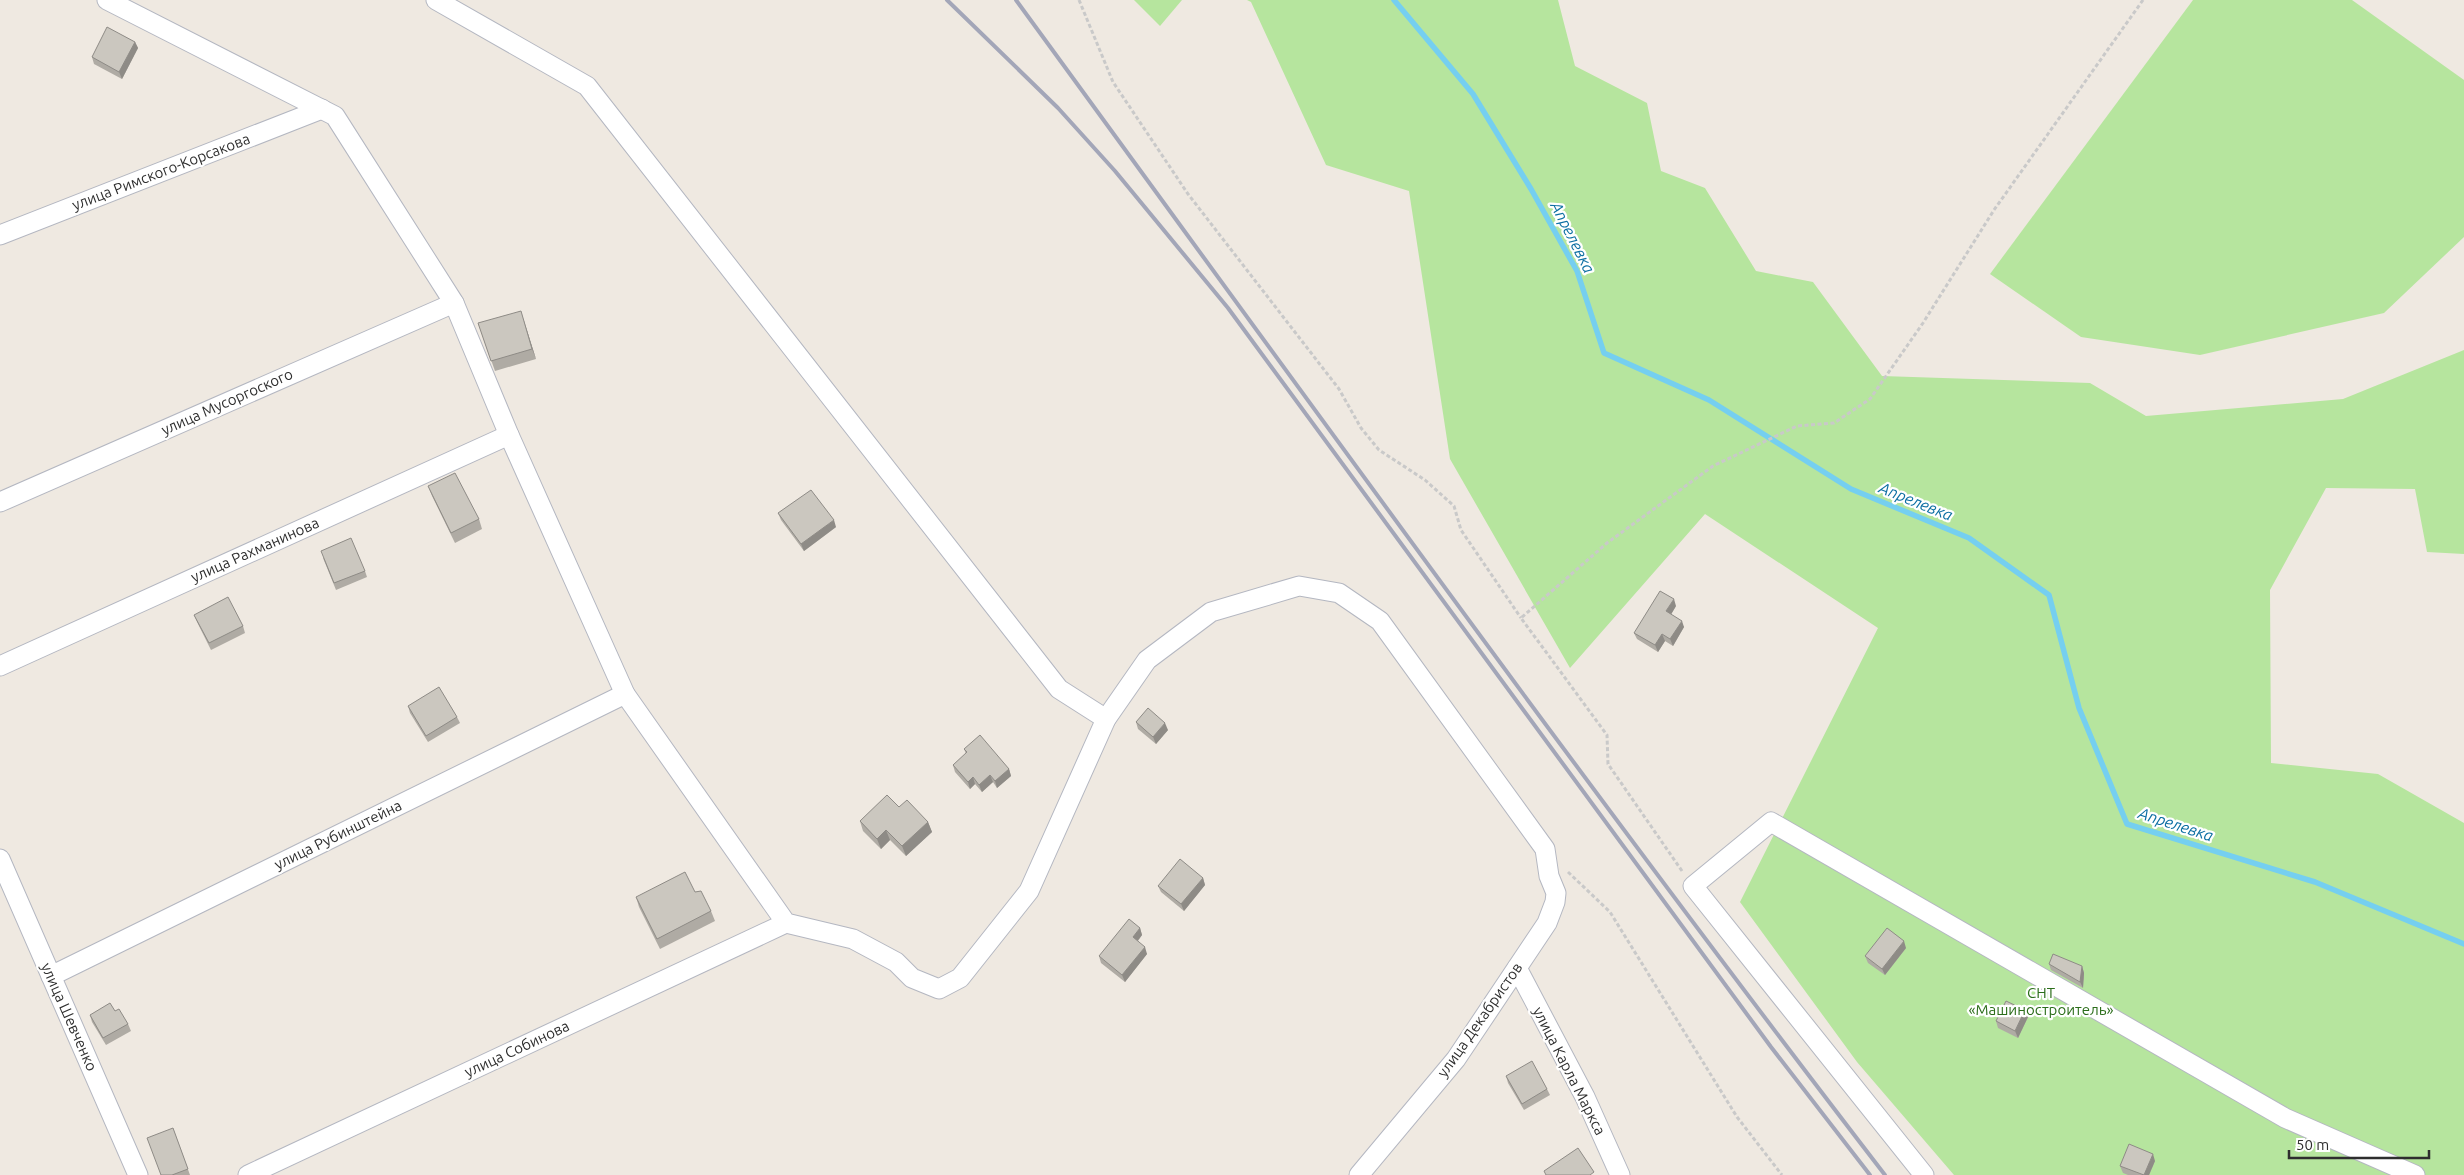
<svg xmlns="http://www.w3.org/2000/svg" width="2464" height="1175" font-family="Ubuntu,sans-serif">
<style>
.green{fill:#b6e59e}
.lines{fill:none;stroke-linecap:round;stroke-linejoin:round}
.stream{stroke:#75cff0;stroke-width:5.5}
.minor-casing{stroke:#b4b7c1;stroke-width:21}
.path{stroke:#c9c9c9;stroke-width:3;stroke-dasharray:4 2.5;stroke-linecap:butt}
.minor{stroke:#fff;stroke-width:19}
.rail{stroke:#a3a6b8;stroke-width:4}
.wall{fill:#afaba4}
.shaded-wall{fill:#8e8b86}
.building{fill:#cbc7bf;stroke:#8e8b86}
.labels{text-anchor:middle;stroke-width:4.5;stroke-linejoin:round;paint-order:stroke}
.street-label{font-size:15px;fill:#2e2e2e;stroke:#fff}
.park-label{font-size:15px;fill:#2c6e1b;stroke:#fff}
.water-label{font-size:16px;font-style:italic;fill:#0d6fa3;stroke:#fff}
</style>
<rect width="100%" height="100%" fill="#efe9e1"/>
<g class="green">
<polygon points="1134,0 1182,0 1160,26"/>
<polygon points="1247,0 1558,0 1575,66 1647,103 1661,171 1705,188 1756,271 1813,282 1882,376 2090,383 2146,416 2343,399 2464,350 2464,554 2427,552 2415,489 2326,488 2270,590 2271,763 2378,774 2464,823 2464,1175 1954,1175 1857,1062 1740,902 1878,628 1705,514 1570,668 1450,459 1409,191 1326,165 1251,2"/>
<polygon points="2193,0 2352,0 2464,80 2464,237 2384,313 2200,355 2081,337 1990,274"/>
</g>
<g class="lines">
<polyline class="stream" points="1394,0 1473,94 1531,189 1577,271 1604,353 1709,400 1851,489 1969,538 2049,595 2079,708 2127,824 2315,882 2464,944"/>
<defs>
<g id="minor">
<polyline points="107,0 335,116 454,303 509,435 625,694 786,923 853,939 896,962 912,978 939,989 960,978 1029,891 1106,719 1147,660 1211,612 1299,586 1339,593 1380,621 1545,849 1549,876 1556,893 1555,902 1547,923 1456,1059 1359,1175"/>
<polyline points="436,0 587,86 1059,689 1106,719"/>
<polyline points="0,235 322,109"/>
<polyline points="0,502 454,303"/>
<polyline points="0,666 509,435"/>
<polyline points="0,859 138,1175"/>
<polyline points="1517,968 1585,1097 1620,1175"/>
<polyline points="51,976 625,694"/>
<polyline points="248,1175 786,923"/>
<polyline points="1924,1175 1693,886 1771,822 2285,1118 2415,1175"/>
</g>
</defs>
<use href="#minor" class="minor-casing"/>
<g class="path">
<polyline points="1079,0 1113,82 1188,194 1339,389 1361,428 1379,450 1425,480 1454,506 1461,530 1521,618"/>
<polyline points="1682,871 1608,764 1607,735 1521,618 1607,543 1713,466 1797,426 1834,423 1870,399 1923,323 1994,210 2143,0"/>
<polyline points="1568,872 1610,912 1737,1117 1782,1175"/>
</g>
<use href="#minor" class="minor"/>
<g class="rail">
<polyline points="947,0 1058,108 1115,171 1228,308 1771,1047 1870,1175"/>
<path d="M1016,0C1303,393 1588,789 1885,1175"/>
</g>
</g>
<g class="wall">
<polygon points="135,42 138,48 122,79 94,64 92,57"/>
<polygon points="524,321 536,359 495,371 478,323"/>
<polygon points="428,486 479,519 482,529 455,543 432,496"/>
<polygon points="778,513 836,527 804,551 781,520"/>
<polygon points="323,558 365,571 367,577 336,590"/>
<polygon points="1676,606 1671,614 1684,627 1673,646 1665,641 1658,652 1637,639 1634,633"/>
<polygon points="194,615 243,626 245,633 211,650 197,622"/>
<polygon points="408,706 457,717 460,723 428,742 410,713"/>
<polygon points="1136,722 1168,730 1156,744 1138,729"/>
<polygon points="964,749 1009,769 1011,776 997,788 993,782 982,792 975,784 970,789 955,772 953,765 966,754"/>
<polygon points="899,807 928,822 932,832 906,856 890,840 881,849 863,831 860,821"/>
<polygon points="1203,878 1205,885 1184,911 1161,892 1158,886"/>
<polygon points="695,892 711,911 715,921 660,949 639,907 636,897"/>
<polygon points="1140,928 1142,935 1138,941 1147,954 1125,982 1101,963 1099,956"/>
<polygon points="1906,948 1885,975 1868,963 1865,956"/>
<polygon points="2049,964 2082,966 2084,973 2083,988 2051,970"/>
<polygon points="2025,1010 2028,1017 2018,1038 1998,1028 1996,1021"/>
<polygon points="115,1011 128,1024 131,1031 106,1045 92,1022 90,1015"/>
<polygon points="1506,1076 1547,1089 1550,1095 1524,1110 1508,1083"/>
<polygon points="173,1128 190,1175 161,1175"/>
<polygon points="2155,1161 2149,1175 2128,1175 2123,1173 2120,1166"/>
</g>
<g class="shaded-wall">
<polygon points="135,42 138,48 122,79 119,72"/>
<polygon points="521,311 524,321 536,359 532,349"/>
<polygon points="834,520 836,527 804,551 801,544"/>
<polygon points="1674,599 1676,606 1669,618 1666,611"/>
<polygon points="1682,621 1684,627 1673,646 1670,639"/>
<polygon points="1662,634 1665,641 1658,652 1655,645"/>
<polygon points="1165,723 1168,730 1156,744 1153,737"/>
<polygon points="1009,769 1011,776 997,788 995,781"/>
<polygon points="990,775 993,782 982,792 979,785"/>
<polygon points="973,777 975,784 970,789 968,782"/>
<polygon points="928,822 932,832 906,856 902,846"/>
<polygon points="886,830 890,840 881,849 877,839"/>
<polygon points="1203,878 1205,885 1184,911 1181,904"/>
<polygon points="1140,928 1142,935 1135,944 1133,937"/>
<polygon points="1904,941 1906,948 1885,975 1882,969"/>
<polygon points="1145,947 1147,954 1125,982 1122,975"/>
<polygon points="2082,966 2084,973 2083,988 2080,982"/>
<polygon points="2025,1010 2028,1017 2018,1038 2015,1031"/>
<polygon points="2153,1154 2155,1161 2149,1175 2144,1175"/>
</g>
<g class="building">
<polygon points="107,27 135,42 119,72 92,57"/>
<polygon points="521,311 532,349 491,361 478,323"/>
<polygon points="455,473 479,519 451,533 428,486"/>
<polygon points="811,490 834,520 801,544 778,513"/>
<polygon points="351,538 365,571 334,583 321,551"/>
<polygon points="1660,591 1674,599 1666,611 1682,621 1670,639 1662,634 1655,645 1634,633"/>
<polygon points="228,597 243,626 209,643 194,615"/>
<polygon points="439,687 457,717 426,736 408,706"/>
<polygon points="1148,708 1165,723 1153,737 1136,722"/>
<polygon points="980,735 1009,769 995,781 990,775 979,785 973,777 968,782 953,765 967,752 964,749"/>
<polygon points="887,795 899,807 907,800 928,822 902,846 886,830 877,839 860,821"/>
<polygon points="1180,859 1203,878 1181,904 1158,886"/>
<polygon points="685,872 695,892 701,891 711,911 657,939 636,897"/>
<polygon points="1129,919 1140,928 1133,937 1145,947 1122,975 1099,956"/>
<polygon points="1887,928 1904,941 1882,969 1865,956"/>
<polygon points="2053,954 2082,966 2080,982 2049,964"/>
<polygon points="2006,1001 2025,1010 2015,1031 1996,1021"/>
<polygon points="110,1003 115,1011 119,1009 128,1024 103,1038 90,1015"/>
<polygon points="1532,1061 1547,1089 1522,1104 1506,1076"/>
<polygon points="173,1128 188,1169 172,1175 161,1175 147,1138"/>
<polygon points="2129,1144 2153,1154 2144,1175 2120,1166"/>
<polygon points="1578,1148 1594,1172 1590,1175 1546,1175 1544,1171"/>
</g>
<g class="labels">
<g class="street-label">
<text transform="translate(161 172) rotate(-21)" y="5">улица Римского-Корсакова</text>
<text transform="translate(227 402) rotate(-24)" y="5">улица Мусоргоского</text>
<text transform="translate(255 550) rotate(-24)" y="5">улица Рахманинова</text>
<text transform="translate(338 835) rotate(-26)" y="5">улица Рубинштейна</text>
<text transform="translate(69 1017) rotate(66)" y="5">улица Шевченко</text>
<text transform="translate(1480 1020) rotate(-55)" y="5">улица Декабристов</text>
<text transform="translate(517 1049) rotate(-25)" y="5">улица Собинова</text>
<text transform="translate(1569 1071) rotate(63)" y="5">улица Карла Маркса</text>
</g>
<g class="park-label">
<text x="2041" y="998">СНТ<tspan x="2041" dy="17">«Машиностроитель»</tspan></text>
</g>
<g class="water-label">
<text transform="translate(1573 237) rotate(63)" y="6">Апрелевка</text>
<text transform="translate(1916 501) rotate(22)" y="6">Апрелевка</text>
<text transform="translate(2176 824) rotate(18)" y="6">Апрелевка</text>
</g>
</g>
<path d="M2289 1150v8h140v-8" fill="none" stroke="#2e2e2e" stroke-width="2.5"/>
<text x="2296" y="1150" font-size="15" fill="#2e2e2e" stroke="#ffffff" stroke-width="4" paint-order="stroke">50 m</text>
</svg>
